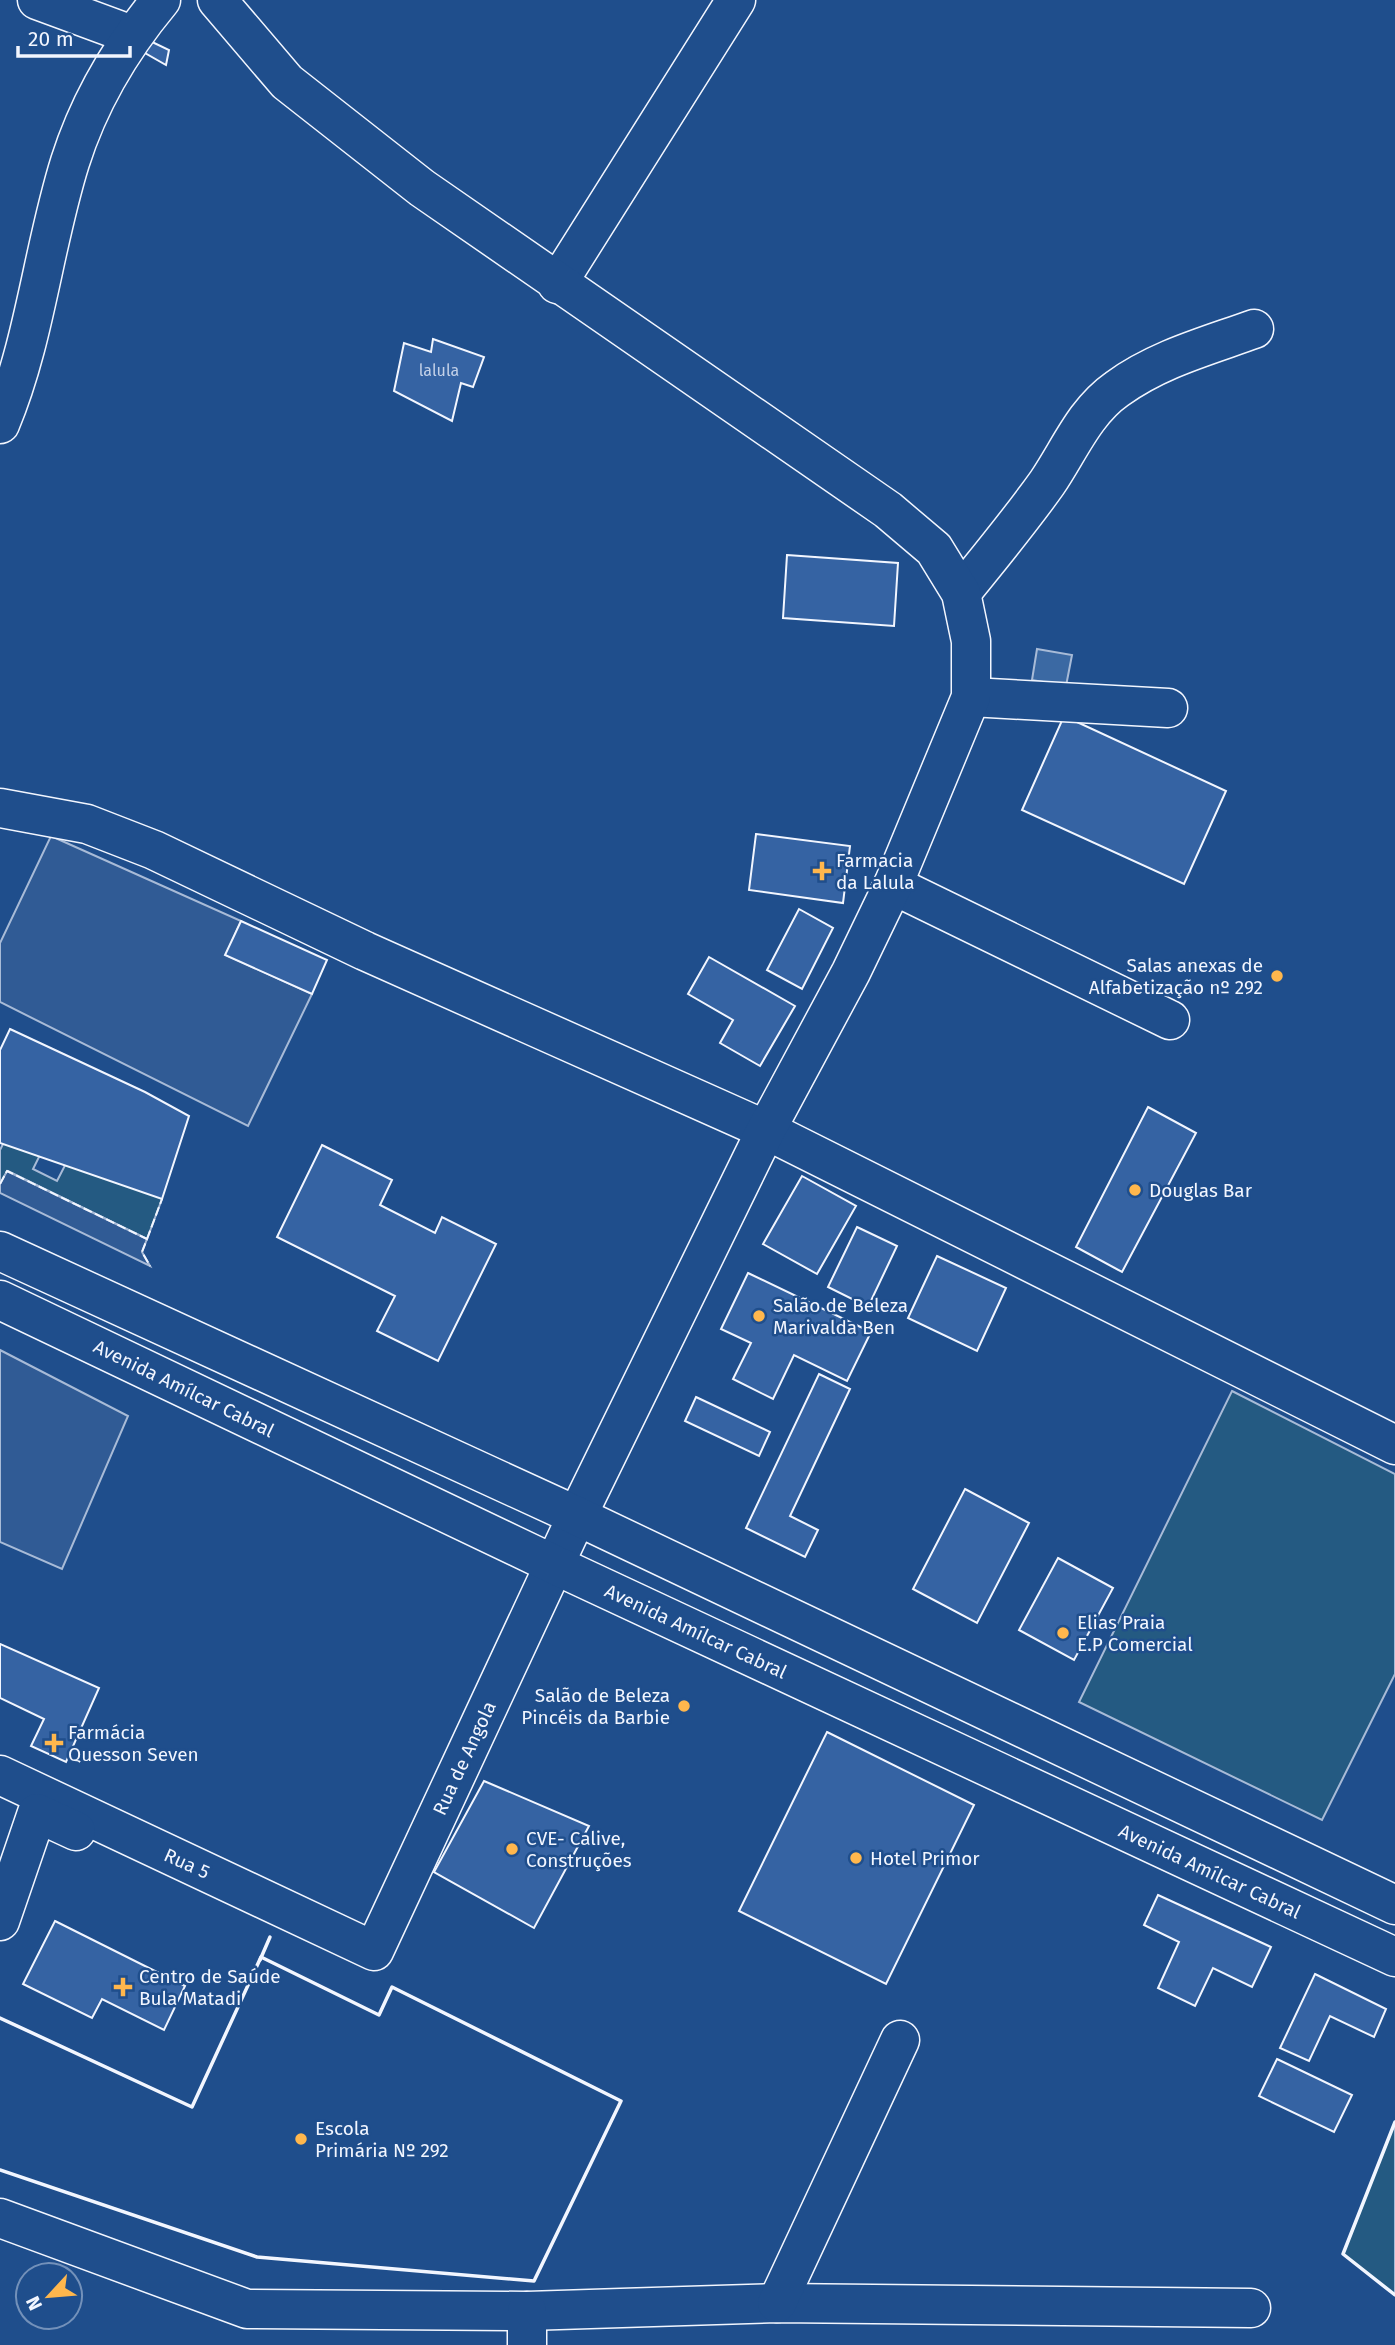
<svg xmlns="http://www.w3.org/2000/svg" width="1395" height="2345" font-family="'Fira Sans',sans-serif">
<style>
.green{fill:#245a82;stroke:#a8bbd7;stroke-width:2}
.parking{fill:#305b95;stroke:#a8bbd7;stroke-width:2}
.water{fill:#3b69a3;stroke:#a8bbd7;stroke-width:2}
.building{fill:#3563a3;stroke:#f2f6ff;stroke-width:2}
.lines{fill:none;stroke-linecap:round;stroke-linejoin:round}
.minor-casing{stroke:#f2f6ff;stroke-width:41}
.major-casing{stroke:#f2f6ff;stroke-width:41}
.minor{stroke:#1f4e8c;stroke-width:38}
.major{stroke:#1f4e8c;stroke-width:38}
.fence{stroke:#f2f6ff;stroke-width:2;stroke-dasharray:9 3.5;stroke-linecap:butt}
.wall{stroke:#f2f6ff;stroke-width:3.5}
.poi-dot{fill:#ffb74d;stroke:#1f4e8c;stroke-width:2.5}
.labels{text-anchor:middle;stroke-width:5;stroke-linejoin:round;paint-order:stroke}
.number-label{font-size:16px;fill:#c3d1e8}
.poi-label{font-size:19px;fill:#f2f6ff;stroke:#1f4e8c;text-anchor:start}
.street-label{font-size:19px;fill:#f2f6ff;stroke:#1f4e8c}
</style>
<rect width="100%" height="100%" fill="#1f4e8c"/>
<g class="green">
<polygon points="8,1134 42,1151 33,1169 57,1181 75,1146 162,1199 147,1239 8,1171 0,1184 0,1150"/>
<polygon points="1232,1391 1395,1474 1395,1674 1322,1820 1079,1702"/>
<polygon points="1395,2122 1395,2295 1343,2254"/>
</g>
<g class="parking">
<polygon points="51,836 241,921 226,955 312,994 248,1126 0,1002 0,943"/>
<polygon points="7,1171 147,1239 142,1252 150,1266 0,1193 0,1184"/>
<polygon points="0,1350 128,1416 62,1569 0,1542"/>
</g>
<polygon class="water" points="1037,649 1072,655 1066,686 1032,680"/>
<g class="building">
<polygon points="148,40 169,50 166,65 145,53"/>
<polygon points="433,339 484,357 473,387 461,383 452,421 394,391 404,343 431,352"/>
<polygon points="787,555 898,563 894,626 783,618"/>
<polygon points="1064,716 1226,791 1184,884 1022,810"/>
<polygon points="756,834 850,846 843,903 749,890"/>
<polygon points="799,909 833,928 802,989 767,970"/>
<polygon points="241,921 327,960 312,994 225,955"/>
<polygon points="709,957 795,1006 760,1066 720,1043 733,1020 688,994"/>
<polygon points="10,1029 145,1092 189,1116 162,1199 0,1143 0,1050"/>
<polygon points="1148,1107 1196,1133 1122,1272 1076,1247"/>
<polygon points="322,1145 392,1180 380,1205 435,1233 442,1217 496,1244 438,1361 377,1331 395,1296 277,1237"/>
<polygon points="802,1176 856,1206 817,1274 763,1244"/>
<polygon points="857,1227 897,1246 868,1307 828,1287"/>
<polygon points="937,1256 1006,1288 977,1351 908,1318"/>
<polygon points="748,1273 871,1332 847,1381 794,1355 773,1399 733,1379 751,1343 721,1329"/>
<polygon points="819,1374 850,1389 790,1516 818,1530 805,1557 746,1528"/>
<polygon points="696,1397 770,1432 759,1456 685,1421"/>
<polygon points="965,1489 1029,1523 977,1623 913,1589"/>
<polygon points="1058,1558 1113,1588 1074,1660 1019,1630"/>
<polygon points="0,1644 99,1688 66,1762 31,1746 44,1719 0,1698"/>
<polygon points="827,1732 974,1805 886,1984 739,1911"/>
<polygon points="484,1781 589,1826 534,1928 434,1872"/>
<polygon points="1158,1895 1271,1947 1252,1987 1213,1968 1195,2006 1158,1988 1179,1942 1144,1925"/>
<polygon points="55,1921 185,1986 164,2030 102,1999 92,2018 23,1984"/>
<polygon points="1315,1974 1386,2009 1374,2037 1330,2016 1309,2061 1280,2048"/>
<polygon points="1277,2059 1352,2095 1334,2132 1259,2096"/>
</g>
<g class="lines">
<defs>
<g id="minor">
<polyline points="37,0 132,35"/>
<polyline points="557,284 736,0"/>
<path d="M0,424C35,341 43,248 70,162C89,102 121,48 161,0"/>
<path d="M961,593C990,557 1020,521 1047,483C1069,451 1084,412 1117,389C1158,359 1207,346 1254,329"/>
<polyline points="971,697 1168,708"/>
<polyline points="0,808 87,824 154,850 365,951 766,1130 1395,1445"/>
<polyline points="893,885 1170,1020"/>
<polyline points="0,1775 374,1951 577,1516 766,1130 851,972 893,885 971,697 971,641 961,593 934,549 888,510 422,188 287,82 217,0"/>
<polyline points="0,1921 37,1813 76,1831"/>
<polyline points="0,2218 247,2309 527,2311 777,2303 1251,2308"/>
<polyline points="777,2303 900,2040"/>
<polyline points="527,2311 527,2345"/>
</g>
<g id="major">
<polyline points="0,1251 577,1516 1395,1905"/>
<polyline points="0,1300 555,1565 1395,1957"/>
</g>
</defs>
<use href="#minor" class="minor-casing"/>
<use href="#major" class="major-casing"/>
<use href="#minor" class="minor"/>
<use href="#major" class="major"/>
<g class="fence">
<polyline points="0,1184 7,1171 147,1239 142,1252 150,1266"/>
<polyline points="147,1239 162,1199"/>
</g>
<g class="wall">
<polyline points="260,1960 270,1937"/>
<polyline points="0,2018 192,2107 261,1957 379,2015 392,1987 621,2101 534,2281 257,2257 0,2170"/>
<polyline points="1395,2122 1343,2254 1395,2295"/>
</g>
</g>
<g class="poi-dot">
<path d="M818.5 860.5h7v7h7v7h-7v7h-7v-7h-7v-7h7z"/>
<circle cx="1277" cy="976" r="7"/>
<circle cx="1135" cy="1190" r="7"/>
<circle cx="759" cy="1316" r="7"/>
<circle cx="1063" cy="1633" r="7"/>
<circle cx="684" cy="1706" r="7"/>
<path d="M50.5 1732.5h7v7h7v7h-7v7h-7v-7h-7v-7h7z"/>
<circle cx="512" cy="1849" r="7"/>
<circle cx="856" cy="1858" r="7"/>
<path d="M119.5 1976.5h7v7h7v7h-7v7h-7v-7h-7v-7h7z"/>
<circle cx="301" cy="2139" r="7"/>
</g>
<g class="labels">
<g class="number-label">
<text x="439" y="376">lalula</text>
</g>
<g class="poi-label">
<text x="836" y="867">Farmacia<tspan x="836" dy="22">da Lalula</tspan></text>
<text x="1263" y="972" text-anchor="end">Salas anexas de<tspan x="1263" dy="22">Alfabetização nº 292</tspan></text>
<text x="1149" y="1197">Douglas Bar</text>
<text x="773" y="1312">Salão de Beleza<tspan x="773" dy="22">Marivalda Ben</tspan></text>
<text x="1077" y="1629">Elias Praia<tspan x="1077" dy="22">E.P Comercial</tspan></text>
<text x="670" y="1702" text-anchor="end">Salão de Beleza<tspan x="670" dy="22">Pincéis da Barbie</tspan></text>
<text x="68" y="1739">Farmácia<tspan x="68" dy="22">Quesson Seven</tspan></text>
<text x="526" y="1845">CVE- Calive,<tspan x="526" dy="22">Construções</tspan></text>
<text x="870" y="1865">Hotel Primor</text>
<text x="139" y="1983">Centro de Saúde<tspan x="139" dy="22">Bula Matadi</tspan></text>
<text x="315" y="2135">Escola<tspan x="315" dy="22">Primária Nº 292</tspan></text>
</g>
<g class="street-label">
<text transform="translate(184 1388) rotate(26)" y="7">Avenida Amílcar Cabral</text>
<text transform="translate(696 1631) rotate(25)" y="7">Avenida Amílcar Cabral</text>
<text transform="translate(464 1758) rotate(-65)" y="7">Rua de Angola</text>
<text transform="translate(187 1863) rotate(24)" y="7">Rua 5</text>
<text transform="translate(1210 1871) rotate(25)" y="7">Avenida Amílcar Cabral</text>
</g>
</g>
<g transform="translate(49 2296) rotate(244)"><circle r="33" fill="#1f4e8c" stroke="#7391ba" stroke-width="2"/>
<path d="M0-5L12 26L0 18L-12 26Z" fill="#ffb74d"/>
<text y="-10" font-size="19" font-weight="bold" text-anchor="middle" fill="#f2f6ff">N</text>
</g>
<path d="M18 46v10h112v-10" fill="none" stroke="#f2f6ff" stroke-width="3.5"/>
<text x="28" y="46" font-size="21" fill="#f2f6ff" stroke="#1f4e8c" stroke-width="5" paint-order="stroke">20 m</text>
</svg>
